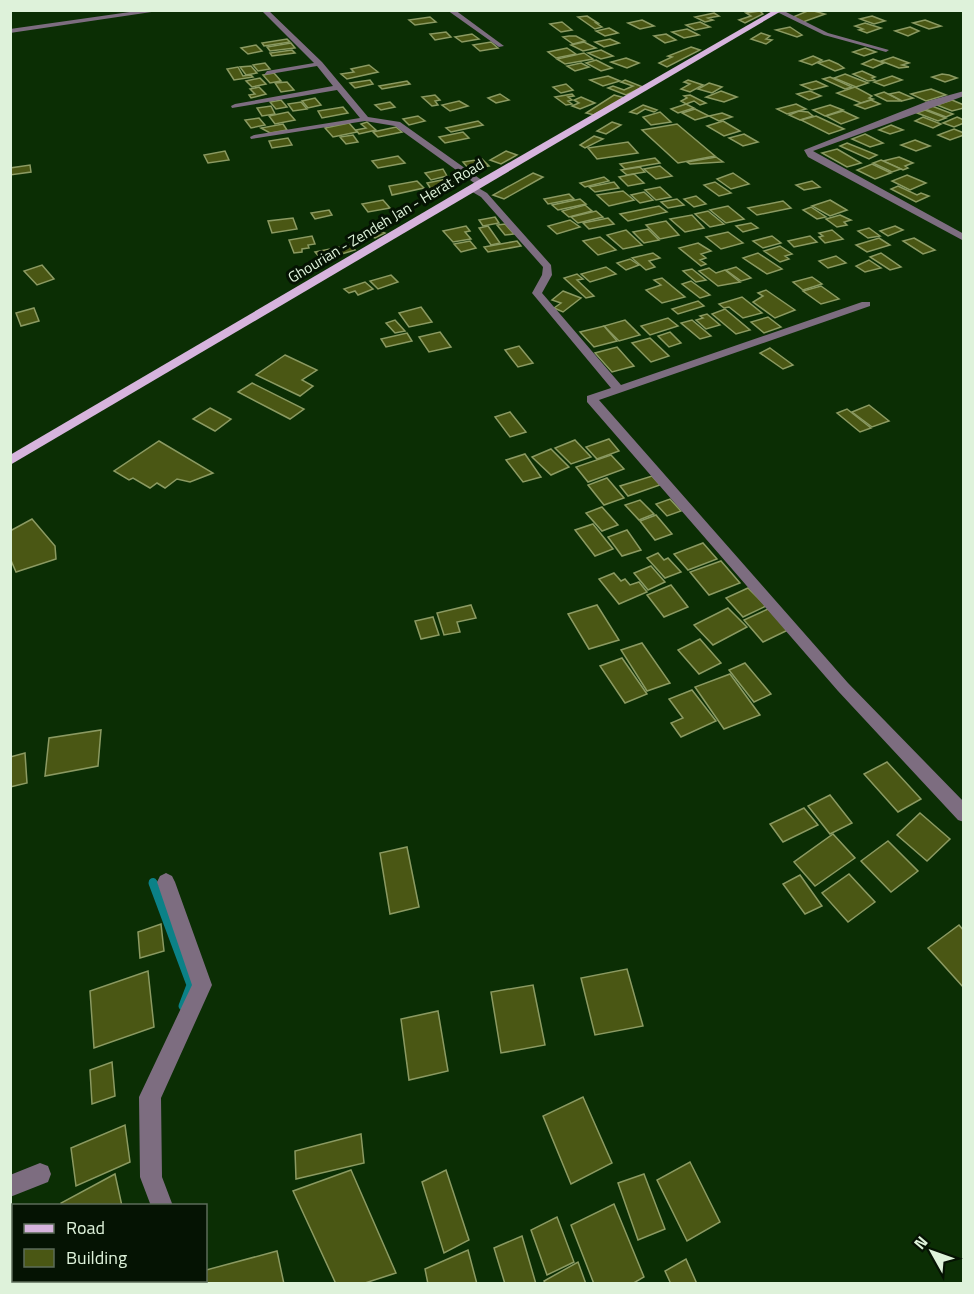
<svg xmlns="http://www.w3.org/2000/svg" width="974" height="1294" font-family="'Titillium Web',sans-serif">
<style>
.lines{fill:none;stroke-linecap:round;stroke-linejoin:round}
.stream-far1{stroke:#0b8187;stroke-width:8}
.stream{stroke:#0b8187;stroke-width:9}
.building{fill:#4a5714;stroke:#8b9a62;stroke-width:1.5}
.minor{fill:#7d6d80;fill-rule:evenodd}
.major{fill:#d6b4dd;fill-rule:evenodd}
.labels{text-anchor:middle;stroke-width:6;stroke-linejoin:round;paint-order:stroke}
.far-street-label{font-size:15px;fill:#def2da;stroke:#051303}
</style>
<rect width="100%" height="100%" fill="#0b2e04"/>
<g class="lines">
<polyline class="stream-far1" points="153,882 154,885"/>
<polyline class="stream" points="153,883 191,985 183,1006"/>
</g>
<g class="building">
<polygon points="810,10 825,14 803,22 793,17"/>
<polygon points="760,11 763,14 745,23 739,20 751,16 746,13"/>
<polygon points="714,13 719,16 708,18 713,20 705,22 695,17"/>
<polygon points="587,16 598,23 596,23 602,27 595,29 578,17"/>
<polygon points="872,16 885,21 874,24 860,19"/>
<polygon points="430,17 436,22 415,25 409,20"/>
<polygon points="642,20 654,26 640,29 628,23"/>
<polygon points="925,20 941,26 929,29 913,23"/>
<polygon points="562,22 572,30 561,32 550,24"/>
<polygon points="700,22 710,27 695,30 686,25"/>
<polygon points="865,23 881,28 867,33 859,30 863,29 855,26"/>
<polygon points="790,27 802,35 797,37 776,30"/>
<polygon points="910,27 919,31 908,36 895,31"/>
<polygon points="609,28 618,33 605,36 596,31"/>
<polygon points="687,29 699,35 684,38 672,32"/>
<polygon points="446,32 451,37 435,40 430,34"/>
<polygon points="761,33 770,36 766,39 772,40 766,44 751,39"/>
<polygon points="472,34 479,39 462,42 455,37"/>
<polygon points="666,34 676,40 665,43 654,36"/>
<polygon points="569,36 576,36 585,41 573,44 563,37"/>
<polygon points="287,39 290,42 264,46 262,43"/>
<polygon points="610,39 619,43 604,47 595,42"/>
<polygon points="491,42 498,48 480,51 473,45"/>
<polygon points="584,42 596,48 583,51 571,45"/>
<polygon points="291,43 295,48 270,51 267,47"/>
<polygon points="256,45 262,51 248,54 241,48"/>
<polygon points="691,47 700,50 667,67 659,63 672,57 668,56"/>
<polygon points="567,48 576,54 556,58 548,52"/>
<polygon points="865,48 876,52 864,56 853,52"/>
<polygon points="292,50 295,53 272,56 270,53"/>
<polygon points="601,50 613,56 601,59 588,53"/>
<polygon points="584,53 593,59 565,64 557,59"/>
<polygon points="813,56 822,60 812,65 800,61"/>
<polygon points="893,57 909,63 902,65 909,67 899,68 881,61"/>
<polygon points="626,58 639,63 627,68 611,62"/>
<polygon points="873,59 884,63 873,68 862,64"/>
<polygon points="596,60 612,68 601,71 586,63"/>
<polygon points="829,60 838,64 844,68 835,71 818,63"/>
<polygon points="265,63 270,69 258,71 253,65"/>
<polygon points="581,63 589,67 575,71 567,66"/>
<polygon points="369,65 378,72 347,79 341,74 354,72 351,69"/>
<polygon points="251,66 257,73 246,75 240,67"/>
<polygon points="238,67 243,76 251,75 253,77 234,80 227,69"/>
<polygon points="862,71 875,77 872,78 875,80 868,81 853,74"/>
<polygon points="274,73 281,81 270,83 263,75"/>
<polygon points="845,74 868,83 856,87 834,78"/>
<polygon points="942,74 949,75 957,78 945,82 932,77"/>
<polygon points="608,76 620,81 603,86 590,80"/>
<polygon points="892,76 902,80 884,86 874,82"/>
<polygon points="830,77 852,87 845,89 823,79"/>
<polygon points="260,78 266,84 252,87 246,81"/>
<polygon points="370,80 373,84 355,88 350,83"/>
<polygon points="625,80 643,87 626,95 608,88 613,86 624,90 633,86 621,82"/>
<polygon points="688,80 703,85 690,92 681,89 690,84 684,82"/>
<polygon points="407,81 410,84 382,89 379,86"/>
<polygon points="816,81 827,86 812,90 801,85"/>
<polygon points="287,82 294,90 281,92 275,83"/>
<polygon points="709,83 722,87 712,93 698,89"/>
<polygon points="566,84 573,90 561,93 553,87"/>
<polygon points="259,87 266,94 251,98 249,95 255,94 250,89"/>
<polygon points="855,87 872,96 869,98 873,99 861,103 837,93"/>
<polygon points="931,89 946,95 926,101 911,94"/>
<polygon points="721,91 737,97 724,102 706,97"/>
<polygon points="810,91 821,96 809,100 797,94"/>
<polygon points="884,92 902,101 887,101 875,95"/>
<polygon points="899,92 913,98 902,101 889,94"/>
<polygon points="500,94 509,100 496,103 488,98"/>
<polygon points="572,94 574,96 568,97 572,100 568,101 572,104 566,105 555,97"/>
<polygon points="435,95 440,100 435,101 438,105 432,106 422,97"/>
<polygon points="614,95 625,98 594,115 586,113"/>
<polygon points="690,95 706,103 700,105 694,101 686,104 681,101 687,98 684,96"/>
<polygon points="581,97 595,103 580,109 572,106 579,103 574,100"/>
<polygon points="315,98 321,105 308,108 302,101"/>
<polygon points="281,100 287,107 276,109 270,102"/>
<polygon points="871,100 880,104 865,109 855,105"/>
<polygon points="952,100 964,105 964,108 952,111 937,105"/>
<polygon points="459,101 468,106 450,111 442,105"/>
<polygon points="301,102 307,109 293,111 288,104"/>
<polygon points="390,102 395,107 381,110 375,105"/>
<polygon points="686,104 694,108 678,113 671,109"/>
<polygon points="796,104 806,109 787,114 777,109"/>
<polygon points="643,105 657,110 654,112 645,109 637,114 630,112"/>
<polygon points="830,105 843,110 825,116 813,110"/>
<polygon points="271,106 275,114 262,116 257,108"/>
<polygon points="932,106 953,114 946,117 925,109"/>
<polygon points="343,107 348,113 322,118 318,111"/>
<polygon points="695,109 709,116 695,120 682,113"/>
<polygon points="925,110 946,118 938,121 917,113"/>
<polygon points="799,111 808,112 813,116 800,120 789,115"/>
<polygon points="843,111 858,118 841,124 826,116"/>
<polygon points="288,112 295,120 275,124 269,116"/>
<polygon points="660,112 671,122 651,125 643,117"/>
<polygon points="722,113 732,117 719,121 709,116"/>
<polygon points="418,116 425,121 409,125 403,119"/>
<polygon points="816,116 844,129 829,134 801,120"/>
<polygon points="923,117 941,124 933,128 915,121"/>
<polygon points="957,117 964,120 964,123 954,127 943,123"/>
<polygon points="259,118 265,125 251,128 245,120"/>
<polygon points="478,121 483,125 451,132 446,128"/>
<polygon points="723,121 740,131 724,136 707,126"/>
<polygon points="367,122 376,130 359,134 356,130 366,128 361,124"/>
<polygon points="612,122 621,125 606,134 597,131"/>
<polygon points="349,123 357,132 333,137 325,128"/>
<polygon points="283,124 287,130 270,133 261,128"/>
<polygon points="677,124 715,156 678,163 642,130"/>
<polygon points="891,125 903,130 890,134 879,130"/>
<polygon points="396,127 402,132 378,137 373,132"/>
<polygon points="954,129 964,133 964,135 950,140 938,135"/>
<polygon points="463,132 469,138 445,143 439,137"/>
<polygon points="744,134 758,142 743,146 729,138"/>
<polygon points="865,134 883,143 870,147 852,139"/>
<polygon points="353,135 358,142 346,144 340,137"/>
<polygon points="594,136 603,139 585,148 580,145"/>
<polygon points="288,138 292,145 272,148 269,141"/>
<polygon points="915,140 930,146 916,151 901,145"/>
<polygon points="628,142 638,153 597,159 588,148"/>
<polygon points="847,143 877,155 869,159 840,146"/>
<polygon points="837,149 861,163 847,167 822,153"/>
<polygon points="225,151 229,160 208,163 204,155"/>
<polygon points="506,151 517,155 501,164 490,160"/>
<polygon points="398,156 405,163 378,168 372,161"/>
<polygon points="716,157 723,162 690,164 687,162"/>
<polygon points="899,157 913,163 905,166 908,168 903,170 883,161"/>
<polygon points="655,158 660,163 625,169 620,164"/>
<polygon points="482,159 489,166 469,169 463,162"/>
<polygon points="881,160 901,169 892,172 873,163"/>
<polygon points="872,164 891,173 875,179 857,170"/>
<polygon points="30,165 31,172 10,175 10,168"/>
<polygon points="660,166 672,176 656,179 644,169"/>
<polygon points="640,167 645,172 627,175 621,170"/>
<polygon points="443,169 447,176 431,180 425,173"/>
<polygon points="533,173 543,177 504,199 493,195"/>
<polygon points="733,173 749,184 731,189 717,179"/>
<polygon points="634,174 644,183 628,186 619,177"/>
<polygon points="907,175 926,183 910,190 892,181"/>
<polygon points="456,177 459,180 431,189 427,183"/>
<polygon points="604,177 609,181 585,187 580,183"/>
<polygon points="417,181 424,188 392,195 389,186"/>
<polygon points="812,181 820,187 804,190 796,185"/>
<polygon points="614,182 619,188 595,192 589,187"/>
<polygon points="715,182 731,193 719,196 704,185"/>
<polygon points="898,186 917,195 921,193 929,196 916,202 891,189"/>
<polygon points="660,187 671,197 656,200 645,190"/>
<polygon points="623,191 634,200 609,206 597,195"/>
<polygon points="644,192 653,200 640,203 631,195"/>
<polygon points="569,194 574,199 548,204 544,199"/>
<polygon points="696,196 706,204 694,207 684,199"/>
<polygon points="580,199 586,204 558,210 552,205"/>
<polygon points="677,199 684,205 668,208 661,202"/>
<polygon points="383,200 390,208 368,212 362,204"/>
<polygon points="830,200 847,210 830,216 812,206"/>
<polygon points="783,201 791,208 757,215 748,208"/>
<polygon points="585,205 592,211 569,217 562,211"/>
<polygon points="659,206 667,212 628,221 620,214"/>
<polygon points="728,206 744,219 726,223 710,210"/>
<polygon points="811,207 826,217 817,219 803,210"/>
<polygon points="329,210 332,215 315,219 311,213"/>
<polygon points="596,211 603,217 578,223 571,217"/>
<polygon points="708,211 724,224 710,227 695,214"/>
<polygon points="692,215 704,228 685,232 670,219"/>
<polygon points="840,215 851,220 844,222 847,225 837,227 826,219"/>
<polygon points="495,217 499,223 483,226 479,220"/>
<polygon points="293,218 297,229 272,233 268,221"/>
<polygon points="608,218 614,224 589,229 583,223"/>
<polygon points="570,220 580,227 557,234 548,226"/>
<polygon points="666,221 679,235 660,239 646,225"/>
<polygon points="751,223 758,228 743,232 736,226"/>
<polygon points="505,224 514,234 505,235 497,225"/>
<polygon points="466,226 470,231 465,232 471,239 453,242 443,231"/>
<polygon points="488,226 500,243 491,245 479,228"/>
<polygon points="895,226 903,230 888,236 880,231"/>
<polygon points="372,227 385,233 375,238 362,233"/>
<polygon points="869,228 880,236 868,238 858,231"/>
<polygon points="648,229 659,240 644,243 633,232"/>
<polygon points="626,230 642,245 623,249 607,235"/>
<polygon points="832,230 843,239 825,243 819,237 823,236 819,233"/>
<polygon points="728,232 743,243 721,249 706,237"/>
<polygon points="312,236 315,244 308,245 309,248 302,249 302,252 294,253 289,240"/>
<polygon points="772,236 781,243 763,248 753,241"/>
<polygon points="810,236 817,242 794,247 788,241"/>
<polygon points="600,237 616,250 598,255 583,241"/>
<polygon points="879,238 890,245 867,252 856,245"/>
<polygon points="914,238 935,250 923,254 903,241"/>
<polygon points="470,241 476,248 461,252 454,244"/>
<polygon points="517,241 521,246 488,252 484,247"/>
<polygon points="698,243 711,251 701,254 706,258 700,260 706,264 701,266 679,248"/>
<polygon points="350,245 355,250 322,260 315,252"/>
<polygon points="780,246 792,254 785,256 789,259 780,262 764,251"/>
<polygon points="653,253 660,258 649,261 655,267 646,270 632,258"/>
<polygon points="758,253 782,269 767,274 743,258"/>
<polygon points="881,253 901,267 890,270 870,257"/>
<polygon points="836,256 846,263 828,268 819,261"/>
<polygon points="630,259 639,265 626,270 617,263"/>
<polygon points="869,260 881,268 865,272 856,266"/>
<polygon points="42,265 54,279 37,285 24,271"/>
<polygon points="606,267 616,274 590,282 581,274"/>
<polygon points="736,267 751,278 741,281 726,270"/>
<polygon points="709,268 716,273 725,270 740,282 718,286 699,271"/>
<polygon points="692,269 706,280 696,282 683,271"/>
<polygon points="577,274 583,279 577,280 594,296 586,298 564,278"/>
<polygon points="391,275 398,282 378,289 370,281"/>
<polygon points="812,277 822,284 803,290 793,282"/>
<polygon points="662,278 685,297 662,303 646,290 661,285 654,280"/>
<polygon points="691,281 710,295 700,298 682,284"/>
<polygon points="365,282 373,289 358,295 355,291 349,293 344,289"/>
<polygon points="821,286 839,299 821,304 803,291"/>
<polygon points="766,290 795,310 775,318 753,302 763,296 758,293"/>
<polygon points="563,291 581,298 563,312 554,308 561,303 552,300"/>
<polygon points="742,297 762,313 743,318 729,307 724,308 719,304"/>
<polygon points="698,301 704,306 678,314 672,309"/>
<polygon points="421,307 432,322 409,327 399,313"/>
<polygon points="34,308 39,321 21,326 16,313"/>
<polygon points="725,309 750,330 736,334 712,314"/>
<polygon points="707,314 720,325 706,329 696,320 703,318 700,316"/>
<polygon points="768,317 781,327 764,333 751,322"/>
<polygon points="668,318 678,326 650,335 641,326"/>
<polygon points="395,320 405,331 395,333 386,323"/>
<polygon points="625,320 640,335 619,341 604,326"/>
<polygon points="692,320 711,336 700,339 681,323"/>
<polygon points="604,326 617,341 594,347 580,332"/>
<polygon points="440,332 451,347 429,352 419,337"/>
<polygon points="670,332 681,343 669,347 658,336"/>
<polygon points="407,333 412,341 386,347 381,339"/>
<polygon points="650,338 669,356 651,362 632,343"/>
<polygon points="519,346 533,363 518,367 505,350"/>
<polygon points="617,347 634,366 612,372 595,353"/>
<polygon points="770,348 793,365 783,369 760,353"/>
<polygon points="285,355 317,370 302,380 313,386 300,396 256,375"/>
<polygon points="252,383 304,409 290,419 238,392"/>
<polygon points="869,405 889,421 872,427 852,412"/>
<polygon points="210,408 231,419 215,431 193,419"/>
<polygon points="847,409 871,428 860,432 837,413"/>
<polygon points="510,412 526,432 510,437 495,417"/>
<polygon points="609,439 619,451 597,459 586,447"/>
<polygon points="575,440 591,457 571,464 555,448"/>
<polygon points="159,441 213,473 190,482 177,479 165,488 157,483 150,488 133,478 129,480 114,471"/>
<polygon points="551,449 569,467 551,475 532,457"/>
<polygon points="525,454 541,477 523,482 506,460"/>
<polygon points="611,455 624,469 588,482 576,467"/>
<polygon points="652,476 660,485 628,496 620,486"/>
<polygon points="607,478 624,498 604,505 588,485"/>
<polygon points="670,499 681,511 667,516 656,504"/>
<polygon points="640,500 654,514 639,520 625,505"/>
<polygon points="602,507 618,525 602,531 586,513"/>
<polygon points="656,515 672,534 655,540 640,521"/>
<polygon points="32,519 55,546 56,559 16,572 10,558 10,531"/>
<polygon points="593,524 613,549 595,556 575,530"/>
<polygon points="627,530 641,550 622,556 608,537"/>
<polygon points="703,543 717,559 688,570 674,554"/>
<polygon points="658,553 664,560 668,558 681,572 665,578 647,558"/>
<polygon points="721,561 740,583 709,595 690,572"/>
<polygon points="651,566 665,582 648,590 634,573"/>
<polygon points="614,573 621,581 625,579 630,585 639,582 647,592 619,604 599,579"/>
<polygon points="671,585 688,607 664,617 647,595"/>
<polygon points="748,588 766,606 743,617 726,598"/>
<polygon points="471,605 476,618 457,622 460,632 444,635 437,613"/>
<polygon points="597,605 619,640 589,649 568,614"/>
<polygon points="728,608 747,627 713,645 694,625"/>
<polygon points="768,609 788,630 763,642 744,620"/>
<polygon points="433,617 439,635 421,639 415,621"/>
<polygon points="700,639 721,663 699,674 678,650"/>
<polygon points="642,643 670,683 647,691 621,650"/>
<polygon points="622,658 647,694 625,703 600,666"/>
<polygon points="745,663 771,694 754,702 729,670"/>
<polygon points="730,674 760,715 724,729 695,687"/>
<polygon points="692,690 716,721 681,737 671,723 683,718 669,699"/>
<polygon points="101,730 98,766 45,776 49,738"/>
<polygon points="25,753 27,783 10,787 10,757"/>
<polygon points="887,762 921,799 898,812 864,774"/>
<polygon points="830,795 852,823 830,834 808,806"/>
<polygon points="804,808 818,825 783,842 770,824"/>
<polygon points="920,813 950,839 927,861 897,835"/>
<polygon points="833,834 855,858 815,886 794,862"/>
<polygon points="888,841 918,871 891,892 861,861"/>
<polygon points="407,847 419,907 390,914 380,853"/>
<polygon points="849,874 875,902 848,922 822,893"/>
<polygon points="800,875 822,906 805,914 783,884"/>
<polygon points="161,924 164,951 140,958 138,932"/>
<polygon points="959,925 964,931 964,988 928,948"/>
<polygon points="627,969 643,1026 595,1035 581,978"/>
<polygon points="148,971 154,1027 94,1048 90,991"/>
<polygon points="533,985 545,1045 501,1053 491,992"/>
<polygon points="438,1011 448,1071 409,1080 401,1019"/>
<polygon points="112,1062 115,1096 92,1104 90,1070"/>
<polygon points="583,1097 612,1163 571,1184 543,1116"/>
<polygon points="125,1125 130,1162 76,1186 71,1148"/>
<polygon points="361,1134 364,1163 296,1179 295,1151"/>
<polygon points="690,1162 720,1222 687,1241 657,1180"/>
<polygon points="351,1170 396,1273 362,1284 336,1284 293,1191"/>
<polygon points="446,1170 469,1240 444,1253 422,1182"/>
<polygon points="115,1174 122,1206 62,1206 61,1203"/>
<polygon points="644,1174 665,1229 638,1240 618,1183"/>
<polygon points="614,1204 644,1277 632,1284 594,1284 571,1225"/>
<polygon points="557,1217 574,1262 547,1275 531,1230"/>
<polygon points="522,1236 536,1284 505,1284 494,1248"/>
<polygon points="468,1250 477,1284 428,1284 425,1269"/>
<polygon points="277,1251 284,1284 204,1284 206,1270"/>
<polygon points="686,1259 697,1284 671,1284 665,1271"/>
<polygon points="578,1262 586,1284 546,1284 544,1281"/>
<polygon points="90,1280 149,1280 143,1284 91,1284"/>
</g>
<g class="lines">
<g class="minor">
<polygon points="144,10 165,10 10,33 10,29"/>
<polygon points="261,10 268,10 322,62 368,117 400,122 483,181 483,185 477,185 395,126 365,121 251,139 250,137 254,135 360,118 337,90 232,108 231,106 235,104 333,86 317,66 264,75 267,71 314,63"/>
<polygon points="447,10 455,10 504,46 499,47"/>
<polygon points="773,10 782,10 828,33 889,50 886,52 824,35"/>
<polygon points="964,91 964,96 813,151 964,234 964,241 808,157 804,150 928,101"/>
<polygon points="469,186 475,186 487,193 551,265 552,275 542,293 621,385 862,302 870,302 870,306 599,400 848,683 964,802 964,822 958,820 838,691 587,402 587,396 611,388 532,293 542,275 543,267 481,197 469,190"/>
<polygon points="166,873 172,876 175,882 212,985 161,1098 162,1177 173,1206 151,1206 140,1177 139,1097 192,985 157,882 160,876"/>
<polygon points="40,1163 48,1166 51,1174 48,1182 10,1197 10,1175"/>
<polygon points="179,1280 203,1280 204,1284 180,1284"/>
</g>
<polygon class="major" points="774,10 783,10 10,465 10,455 477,181"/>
</g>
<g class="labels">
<g class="far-street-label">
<text transform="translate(386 221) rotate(-31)" y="5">Ghourian - Zendeh Jan - Herat Road</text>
</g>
</g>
<rect width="974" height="1294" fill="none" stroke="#def2da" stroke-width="24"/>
<rect x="12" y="1204" width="195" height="78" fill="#051303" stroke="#5c6c59" stroke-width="1.5"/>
<rect x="24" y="1224" width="30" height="9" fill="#d6b4dd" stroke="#5c6c59" stroke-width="1.5"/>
<text x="66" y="1234" font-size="18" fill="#def2da">Road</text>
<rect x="24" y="1249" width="30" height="18" fill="#4a5714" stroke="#5c6c59" stroke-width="1.5"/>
<text x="66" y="1264" font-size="18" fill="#def2da">Building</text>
<g transform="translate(932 1252) rotate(310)" stroke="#051303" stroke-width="4.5" paint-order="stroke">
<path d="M0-4.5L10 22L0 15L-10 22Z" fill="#def2da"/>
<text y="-9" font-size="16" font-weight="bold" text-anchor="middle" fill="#def2da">N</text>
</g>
</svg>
